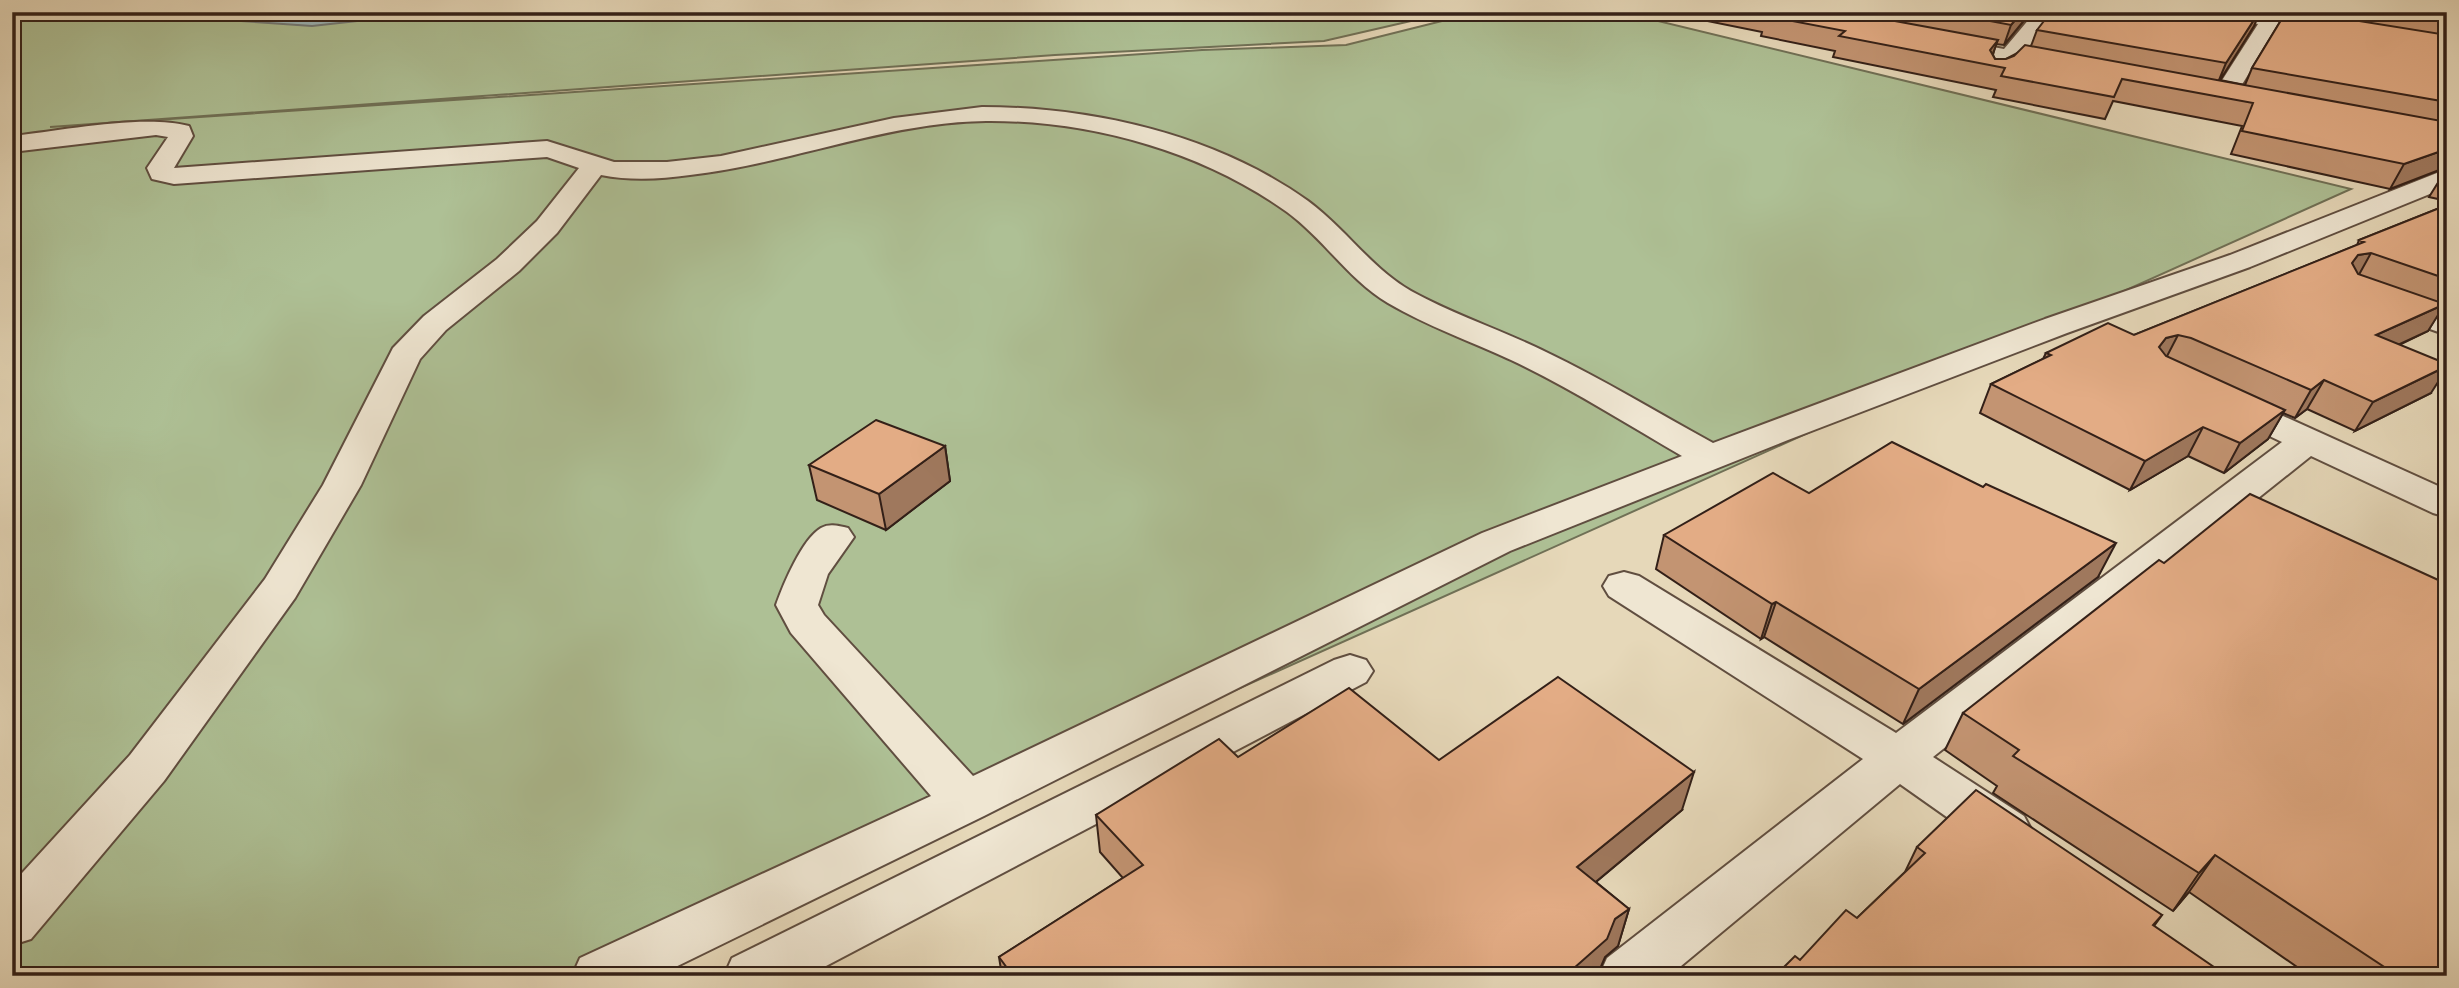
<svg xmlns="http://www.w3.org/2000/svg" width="2459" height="988" font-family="'IM FELL English',serif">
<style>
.green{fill:#aec095;stroke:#707056;stroke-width:2}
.water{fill:#9cb7bb;stroke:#727b7a;stroke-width:2}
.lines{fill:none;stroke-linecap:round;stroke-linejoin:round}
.shore{stroke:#686c6a;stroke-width:2}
.minor-casing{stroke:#604e40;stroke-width:4}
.minor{fill:#efe6d2;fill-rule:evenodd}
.wall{fill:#c39472;stroke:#332018;stroke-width:2}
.shaded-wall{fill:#9f785d;stroke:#332018;stroke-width:2}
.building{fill:#e3ac85;stroke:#332018;stroke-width:2}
</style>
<rect width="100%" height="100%" fill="#e6d8b9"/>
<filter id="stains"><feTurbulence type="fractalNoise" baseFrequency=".00286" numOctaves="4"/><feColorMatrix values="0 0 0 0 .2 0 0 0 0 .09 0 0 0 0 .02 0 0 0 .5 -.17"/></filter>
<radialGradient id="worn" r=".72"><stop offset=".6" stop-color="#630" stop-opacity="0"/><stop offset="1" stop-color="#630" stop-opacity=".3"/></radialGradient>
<polygon class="green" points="26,12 1450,12 1324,41 1055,55 50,127 1202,50 1346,45 1478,12 1621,12 2351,189 599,976 12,976 12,15"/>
<polygon class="water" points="219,12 439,12 312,26 226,20"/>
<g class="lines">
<polyline class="shore" points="229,12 311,18 383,12"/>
<defs>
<g id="minor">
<path d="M2035,12H2056L2024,53L2071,62L2074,67L2071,72L2063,74L2015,64C2006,75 2002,81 1988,78L1985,73L1995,60L1935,49L1932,44L1935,39L1943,38L2004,49Z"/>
<polygon points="2215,12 2286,12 2284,16 2333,24 2340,26 2343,30 2340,34 2333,36 2277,27 2232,101 2216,101 2212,96 2258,24 2218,16"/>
<path d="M982,107C1093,107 1216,135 1308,201C1345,228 1371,268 1411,291C1454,315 1502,330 1546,352C1603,379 1658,413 1713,443L2045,319L2230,255L2447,169V187L2250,267L2067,333L1788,440L1510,551L984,816L657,976H572L580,958L931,796L791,633L776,605C783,585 802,539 821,528C830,523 839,526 848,528L854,537L828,574L818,605L824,615L973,776L1482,533L1682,456C1625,423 1570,388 1511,360C1470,341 1427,326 1388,303C1349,280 1324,239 1287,212C1202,151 1090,120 986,121C886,122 789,164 690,175C660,179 631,181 601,175L557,233L519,271L446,330L420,359L361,485L295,598L164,781L31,939L12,945V884L130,755L265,579L323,485L393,348L424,316L497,259L537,221L579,168L547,157L174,184L152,179L147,168L168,137L156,135L12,152V136C62,131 142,114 189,126L193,136L174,168L547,141L614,162H667L721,156L894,118Z"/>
<polygon points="2387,294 2447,314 2447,335 2376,310 2371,303 2376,296"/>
<polygon points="2227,392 2239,396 2447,490 2447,517 2433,513 2311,456 1933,757 2024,816 2032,831 2024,846 2006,852 1988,846 1900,784 1669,976 1599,976 1607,958 1863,759 1609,596 1603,586 1609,576 1624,572 1639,576 1896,733 2282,442 2215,410 2209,403 2215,396"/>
<polygon points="1350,655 1366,660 1373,671 1366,682 807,976 724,976 732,958 1334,660"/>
</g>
</defs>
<use href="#minor" class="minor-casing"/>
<use href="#minor" class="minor"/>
</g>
<g class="wall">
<polygon points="1663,12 2031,12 2004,45 1996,44 1993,55 1995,59 2006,59 2031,46 2037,30 2254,26 2220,80 2245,85 2252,68 2286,12 2447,12 2447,167 2390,189 2231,154 2242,126 2113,101 2105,119 1993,97 1996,90 1833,57 1835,51 1761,36 1762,32"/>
<polygon points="2447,171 2447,201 2429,197 2444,173"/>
<polygon points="2447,205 2447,311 2441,309 2428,331 2399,345 2431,393 2355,431 2307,409 2295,418 2283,413 2268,439 2224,473 2188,456 2130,490 1980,413 1991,384 2043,359 2046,353 2134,335 2357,245 2359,240"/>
<polygon points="945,446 950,481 886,530 817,500 809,465"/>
<polygon points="1809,493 2098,577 1903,724 1764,637 1761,639 1656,569 1664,535"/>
<polygon points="1963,713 2447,976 2310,976 2189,892 2173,911 1993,793 1997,786 1945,750"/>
<polygon points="1238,757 1439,760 1682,810 1596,882 1629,909 1618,946 1605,957 1597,976 1002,976 999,957 1123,878 1100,852 1096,815"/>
<polygon points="1917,847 2162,915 2154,926 1800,960 1857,918 1905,872"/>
</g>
<g class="shaded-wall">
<polygon points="2022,12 2031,12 2004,45 2011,25"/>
<polygon points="2259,12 2260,12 2254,26 2217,85 2226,63"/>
<polygon points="1998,40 1990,61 1990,50"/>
<polygon points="2447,149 2447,167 2390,189 2404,164"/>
<polygon points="2371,253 2356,280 2352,263 2358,255"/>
<polygon points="2445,304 2428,331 2359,363 2376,335"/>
<polygon points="2178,335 2164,362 2159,347 2166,338"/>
<polygon points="2447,366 2447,368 2431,393 2355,431 2373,402"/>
<polygon points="2324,380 2307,409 2295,418 2311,390"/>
<polygon points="2285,410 2268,439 2224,473 2240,443"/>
<polygon points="2203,427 2188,456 2130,490 2145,461"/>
<polygon points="945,446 950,481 886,530 879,494"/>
<polygon points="2116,543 2098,577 1903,724 1919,689"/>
<polygon points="1776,602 1764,637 1761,639 1772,604"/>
<polygon points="1694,772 1682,810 1568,905 1577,867"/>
<polygon points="2215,855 2189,892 2173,911 2199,873"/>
<polygon points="1629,909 1618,946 1605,957 1597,976 1565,976 1615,919"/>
</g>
<g class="building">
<polygon points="1770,12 1846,12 1998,40 1990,50 1995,59 2006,59 2014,56 2025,45 2447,122 2447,149 2404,164 2242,131 2253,103 2122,79 2114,97 2001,76 2005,68 1839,36 1845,31 1766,16"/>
<polygon points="1942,12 2022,12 2011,25"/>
<polygon points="2051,12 2259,12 2226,63 2037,30"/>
<polygon points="2286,12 2303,12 2447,35 2447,102 2252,68"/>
<polygon points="2410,12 2447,12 2447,18"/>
<polygon points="2447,205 2447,279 2371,253 2358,255 2352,263 2358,274 2445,304 2376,335 2447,364 2447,366 2373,402 2324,380 2311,390 2191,338 2178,335 2166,338 2159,347 2166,356 2285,410 2240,443 2203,427 2145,461 1991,384 2051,355 2046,353 2108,323 2134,335 2364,242 2359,240"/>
<polygon points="876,420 945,446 879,494 809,465"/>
<polygon points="1892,442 1983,487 1986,484 2116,543 1919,689 1776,602 1772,604 1664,535 1773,473 1809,493"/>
<polygon points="2250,494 2447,584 2447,976 2398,976 2215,855 2199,873 2013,756 2019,750 1963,713 2159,560 2164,563"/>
<polygon points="1558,677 1694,772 1577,867 1629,909 1615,919 1607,939 1565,976 1013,976 999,957 1143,865 1096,815 1219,739 1238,757 1349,688 1439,760"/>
<polygon points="1976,790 2162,915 2153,925 2227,976 1775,976 1795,956 1800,960 1846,910 1857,918 1925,853 1917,847"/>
</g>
<rect width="2459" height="988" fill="none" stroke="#e6d8b9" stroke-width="42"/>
<rect x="14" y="14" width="2431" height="960" fill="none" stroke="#332018" stroke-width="3.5"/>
<rect x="21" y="21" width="2417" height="946" fill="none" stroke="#332018" stroke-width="2"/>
<rect width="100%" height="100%" filter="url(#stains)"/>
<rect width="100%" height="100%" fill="url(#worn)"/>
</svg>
